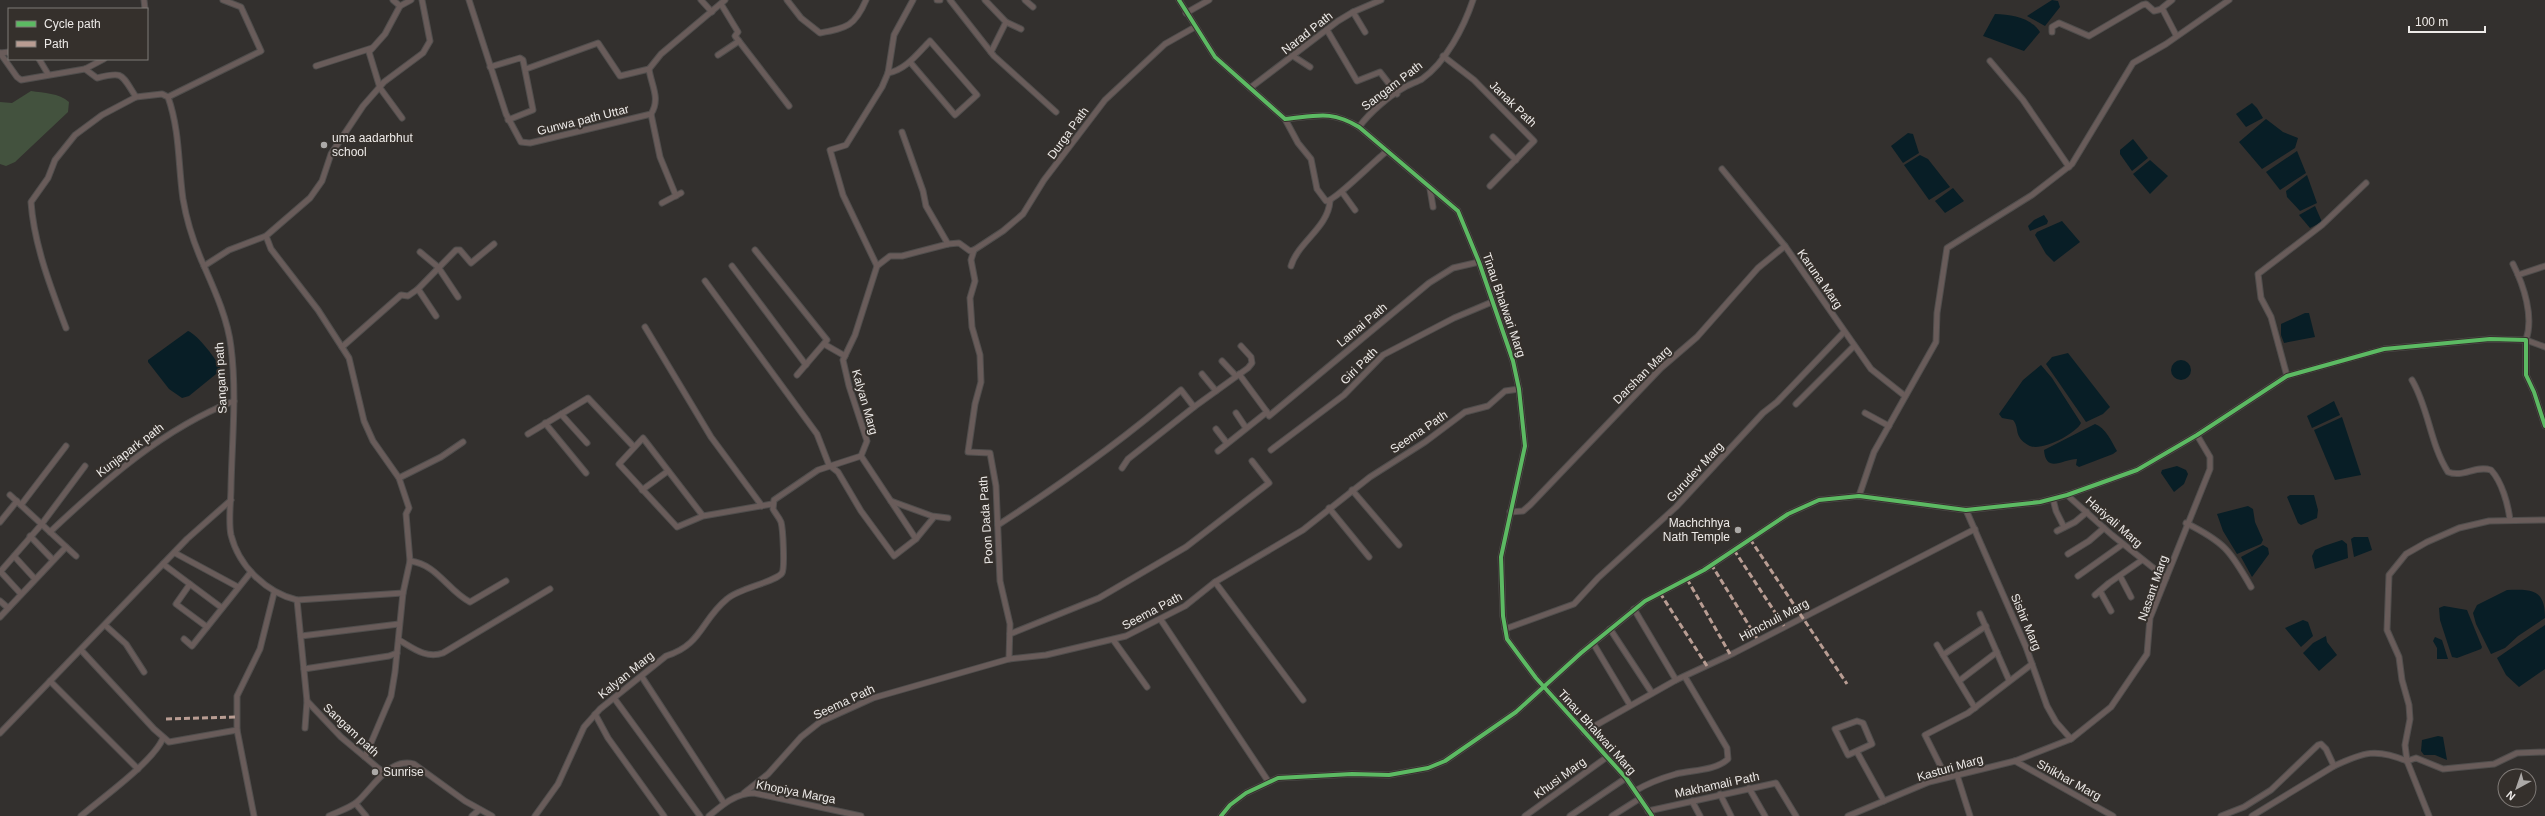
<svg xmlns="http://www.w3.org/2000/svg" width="2545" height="816" font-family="Arial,sans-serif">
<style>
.green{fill:#43523e}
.water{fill:#081e26}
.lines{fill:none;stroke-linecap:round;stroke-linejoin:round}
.minor-casing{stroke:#504e4d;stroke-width:7}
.minor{stroke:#695c5a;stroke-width:5}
.quiet{stroke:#b99d93;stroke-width:3;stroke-dasharray:6 3;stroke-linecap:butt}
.cycleway-casing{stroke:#35302c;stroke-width:6}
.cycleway{stroke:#5cba63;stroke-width:4}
.poi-dot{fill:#aca9a7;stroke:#35302c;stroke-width:1.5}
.labels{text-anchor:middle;stroke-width:4;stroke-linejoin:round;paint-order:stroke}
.street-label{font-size:12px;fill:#edeae8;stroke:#35302c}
.poi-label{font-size:12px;fill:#edeae8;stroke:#35302c;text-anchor:start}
</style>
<rect width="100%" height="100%" fill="#33302e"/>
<path class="green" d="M31,91C44,93 59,93 69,102L68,112L15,162L6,166L0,164V102L12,103Z"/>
<g class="water">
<polygon points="2052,0 2058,1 2060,7 2045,26 2027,16"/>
<path d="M1995,14C2012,15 2030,17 2040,32L2024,51L1983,36Z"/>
<polygon points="2252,103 2257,108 2263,118 2246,127 2236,114"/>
<polygon points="2266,119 2283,132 2298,138 2295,148 2262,169 2239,142"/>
<polygon points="1908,133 1913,134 1919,153 1903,163 1891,146"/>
<polygon points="2133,139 2148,158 2132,171 2120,154 2120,150"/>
<polygon points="2297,151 2306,173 2280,190 2266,172"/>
<polygon points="1920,155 1928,159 1950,187 1929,200 1904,165"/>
<polygon points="2150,160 2168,176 2150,194 2133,174"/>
<polygon points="2307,175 2317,203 2300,211 2287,197 2286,191"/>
<polygon points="1953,188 1964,201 1945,213 1935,201"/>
<polygon points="2315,206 2322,222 2310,228 2299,215"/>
<polygon points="2044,215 2048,221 2047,224 2030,231 2028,226 2034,220"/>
<polygon points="2062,221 2080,242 2054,262 2046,254 2035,235 2037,232"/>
<polygon points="2305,313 2309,313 2315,337 2284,343 2281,335 2281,324"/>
<path d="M188,331C197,334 218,361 221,370L189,396L182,398L169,389L148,362V360Z"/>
<polygon points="2068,353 2110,407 2103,414 2086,422 2046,364 2052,357"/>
<circle cx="2181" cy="370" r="10"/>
<path d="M2041,365L2052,378L2081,423C2076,434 2039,453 2028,445C2013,436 2020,428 2013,420L2002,418L1999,414L2023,380Z"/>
<polygon points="2334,401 2340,415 2312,428 2307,416"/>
<polygon points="2342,417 2361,475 2335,480 2314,430"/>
<path d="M2095,424C2105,427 2112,442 2117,451L2113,454L2079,467L2076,465L2077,459C2063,459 2046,474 2044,450Z"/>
<polygon points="2177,466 2186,470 2188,474 2184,484 2174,492 2161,473 2162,470"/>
<polygon points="2290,495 2314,495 2318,510 2317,518 2301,525 2298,523 2287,497"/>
<polygon points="2248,506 2253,509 2255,522 2263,540 2261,544 2237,554 2223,531 2217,514"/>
<polygon points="2354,537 2368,537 2372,550 2354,557 2351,539"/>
<polygon points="2342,540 2347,544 2348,558 2315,569 2312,556 2315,550 2324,546"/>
<polygon points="2263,545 2268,548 2269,554 2252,577 2241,557"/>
<path d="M2507,590C2532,589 2545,589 2545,618L2518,636L2505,648L2491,654L2476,624L2473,613L2477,605Z"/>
<polygon points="2444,606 2467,610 2482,647 2481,649 2457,658 2452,657 2440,620 2439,608"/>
<polygon points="2303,620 2308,622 2313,636 2301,647 2285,628"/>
<polygon points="2545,625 2545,669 2519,687 2506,675 2497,658"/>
<polygon points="2326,636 2327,642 2337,655 2319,671 2303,653 2313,643"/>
<polygon points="2435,637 2442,640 2448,659 2437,659 2437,648 2433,641"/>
<polygon points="2438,736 2443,737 2447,760 2435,755 2424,755 2421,751 2422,740"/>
</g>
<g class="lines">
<defs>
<g id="minor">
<polyline points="144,0 145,9"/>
<polyline points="393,0 400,6"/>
<path d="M469,0L506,114L521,142L530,143L651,114C661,98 651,85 649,69L661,54L725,0"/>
<polyline points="701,0 712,12"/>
<path d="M787,0L801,18L820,33C847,28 855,26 866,0"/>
<polyline points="937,0 940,0"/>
<polyline points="950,0 994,56 1056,112"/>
<polyline points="985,0 1006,22 1021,29"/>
<polyline points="1025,0 1033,7"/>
<path d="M1179,0L1215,57L1285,119C1317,116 1331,110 1359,127L1458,211L1479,262L1513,361L1519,389L1525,446L1501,557L1503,616L1507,639L1536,678L1626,778L1652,816"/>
<polyline points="2172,0 2162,8 2176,35"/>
<polyline points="721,4 738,32 735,36 789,106"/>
<polyline points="1353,12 1365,32"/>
<polyline points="1186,13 1209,0"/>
<polyline points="1327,30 1357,81 1380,72 1397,94"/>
<polyline points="2052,32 2052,27 2059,23 2089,36 2142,5 2146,4 2154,11 2162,9"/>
<polyline points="991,52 1006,22"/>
<polyline points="0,53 17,77 21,80 85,69 104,59"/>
<polyline points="0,53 9,52"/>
<polyline points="718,55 739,41"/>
<polyline points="1293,56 1310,67"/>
<polyline points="1443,56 1474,80 1534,141 1490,186"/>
<polyline points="39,59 48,74"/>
<polyline points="1990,61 2023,100 2069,167"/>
<polyline points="316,66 372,48"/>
<polyline points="490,67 520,58 523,60 533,110 508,120"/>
<path d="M85,69L97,78C124,71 121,74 136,97L162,94L168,97C180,131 178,164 183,199C187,223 194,244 204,266"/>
<polyline points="526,69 598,43 620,76 649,69"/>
<path d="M888,73C906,70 918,53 930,41L977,95L955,115L910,62"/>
<polyline points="1250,88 1338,21 1353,12 1381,0"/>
<polyline points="168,97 261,51 241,7 223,0"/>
<polyline points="651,114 660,157 676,196"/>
<polyline points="402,118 380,88 369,52 385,34 400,6 411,0"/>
<path d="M1285,119L1298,143L1311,159L1317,189L1326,201C1334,202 1375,160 1386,152"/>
<path d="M1359,127C1370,112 1389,96 1405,87C1410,84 1417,82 1422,79C1446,62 1464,27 1473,0"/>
<polyline points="902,132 923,191 926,206 948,244"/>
<polyline points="1493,137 1516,160"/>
<polyline points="1722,169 1785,246 1871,369 1905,396"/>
<polyline points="1430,189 1433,207"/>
<polyline points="1342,192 1355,210"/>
<polyline points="662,203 681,193"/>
<polyline points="266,236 271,249 318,310 349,358 364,421 373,441 399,478 409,508 406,514 410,561 403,593 395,672 391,696 365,757"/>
<polyline points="755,250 827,340 797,375"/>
<polyline points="420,252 438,267 458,297"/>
<path d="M2513,264C2524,286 2534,317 2526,340L2545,347"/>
<polyline points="732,266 806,365"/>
<polyline points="877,266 843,195 830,150 846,145 882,87 888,73 894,35 913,0"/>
<path d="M1291,266C1298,242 1328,228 1330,201"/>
<polyline points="2518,275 2545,266"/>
<polyline points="705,281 817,434 829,465 838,472 861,511 894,556 916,539 861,456"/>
<polyline points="418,289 436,316"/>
<polyline points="645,327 711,437 762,506"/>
<path d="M66,328C51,288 34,245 31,202L48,178L55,160L75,135L102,115L136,97"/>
<polyline points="824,344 845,356"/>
<polyline points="342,347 401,295 408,296 418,289 456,250 460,250 471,263 494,244"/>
<polyline points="1222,361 1236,376"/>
<polyline points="1202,374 1216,391"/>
<polyline points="2287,376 2271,317 2261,298 2258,274 2322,225 2366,183"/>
<path d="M2412,380C2429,409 2430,444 2448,472C2463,478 2475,465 2491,470C2502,482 2508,504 2510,520"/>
<polyline points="1796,404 1854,346"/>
<polyline points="1267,412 1269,416 1429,283 1453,268 1479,262"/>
<polyline points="1236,413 1246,428"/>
<polyline points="1865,413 1889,426"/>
<polyline points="561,414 587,443"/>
<polyline points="545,423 586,473"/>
<polyline points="1216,429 1226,442"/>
<polyline points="528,434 588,398 634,447"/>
<polyline points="1271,450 1344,395 1383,355 1454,318 1492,302"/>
<polyline points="1218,451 1267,412 1239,374"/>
<polyline points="1122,468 1128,459 1194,407"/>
<polyline points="399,478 441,457 463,442"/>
<polyline points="642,490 668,471"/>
<polyline points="1352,490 1399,545"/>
<polyline points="10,495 76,556"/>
<polyline points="2067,495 2112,535 2166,578"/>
<polyline points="1859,496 1874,452 1936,342 1937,313 1947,248 2032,195 2072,164 2133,63 2166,44 2229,0"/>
<polyline points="2053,499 2056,511 2064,527"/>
<polyline points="891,501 932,516 948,518"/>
<polyline points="21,505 66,446"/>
<polyline points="1329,508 1369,557"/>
<polyline points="1966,510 2026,647 2047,706 2056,722 2071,739"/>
<polyline points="1510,512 1523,511 1530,505 1661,368 1697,337 1758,268 1785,246"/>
<polyline points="703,516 643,438 619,464 677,527 703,516 772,504"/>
<polyline points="0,522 17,501"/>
<path d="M2186,523C2224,542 2230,550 2251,587"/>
<path d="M998,525C1063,483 1123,440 1181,390L1194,407L1248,368L1252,363L1251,357L1241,346"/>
<polyline points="2057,531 2075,522 2087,512"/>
<path d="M50,532C104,481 164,428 234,401"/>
<polyline points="30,536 53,560"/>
<polyline points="916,539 934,517"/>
<polyline points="175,553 238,587"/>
<polyline points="2068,554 2089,541 2104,528"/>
<polyline points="14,556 35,579"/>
<path d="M410,561C437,564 448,591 470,602L506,581"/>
<polyline points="163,564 222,608"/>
<polyline points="0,571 21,594"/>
<polyline points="0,572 41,525 85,466"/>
<polyline points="2078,576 2123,544"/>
<polyline points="2120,576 2131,597"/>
<polyline points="1215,582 1303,700"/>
<polyline points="190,584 176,604 207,627"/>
<polyline points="2100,591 2111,611"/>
<polyline points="2095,595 2109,583 2142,560"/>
<polyline points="297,600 403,593"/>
<polyline points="0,601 8,608"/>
<polyline points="1634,609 1676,680"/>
<polyline points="1980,614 2009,680"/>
<polyline points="0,617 66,547"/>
<polyline points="1161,620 1268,781"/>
<polyline points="105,625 126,644 144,672"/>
<polyline points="1505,629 1574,604 1598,578 1676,507 1763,413 1777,402 1844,332"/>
<polyline points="1610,629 1652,693"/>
<polyline points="1010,634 1099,598 1186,547 1269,483 1252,461"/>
<polyline points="301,636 399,624"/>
<polyline points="184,639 192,646 251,572"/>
<path d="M399,640C413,648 426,659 443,653L550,589"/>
<polyline points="1114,641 1147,687"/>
<polyline points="1593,643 1630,705"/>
<polyline points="1937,645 1975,708"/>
<polyline points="81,650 154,729 169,742 237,730 237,696 260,649 274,593"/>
<polyline points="1943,655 1986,626"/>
<polyline points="1009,659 1010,624 1000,581 996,486 990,453 968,452 975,404 981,382 980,355 972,327 970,298 975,281 971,260 974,250 1003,231 1023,214 1044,180 1105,100 1165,44 1195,27"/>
<polyline points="304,669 389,656 397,653"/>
<polyline points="642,677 724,803"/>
<polyline points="50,681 138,769"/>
<polyline points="1959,681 1997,652"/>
<polyline points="614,698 700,816"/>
<polyline points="595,714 608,738 664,816"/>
<polygon points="1857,721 1863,723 1872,744 1848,755 1835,729"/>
<polyline points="305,728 307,701"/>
<polyline points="237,730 254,816"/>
<polyline points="1584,732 1676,680 1734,653 1975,529"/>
<polyline points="0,733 187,539 231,500"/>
<polyline points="1857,752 1884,801"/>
<polyline points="2015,761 2113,816"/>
<polyline points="2407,761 2416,758 2443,769 2494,764 2517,753 2545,752"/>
<path d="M384,773L341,737L307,701L297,600C267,593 239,567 231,535C228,521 231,502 231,487C232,440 237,393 231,347C228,320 215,291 204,266L229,250L266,236L310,198L322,181L331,154L363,106L384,82L423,53L430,41L422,0"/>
<polyline points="1957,775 1970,816"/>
<polyline points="1946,777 1925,735 1968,713 2032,664"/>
<polyline points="1749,788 1765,816"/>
<path d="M1635,791C1648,783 1662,778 1676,774C1692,770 1715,771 1728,759L1727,748L1685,677"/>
<polyline points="744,793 768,774 801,737 820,722 873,698 1009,659 1046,655 1105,641 1126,636 1185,606 1215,582 1303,530 1370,477 1425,442 1465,412 1488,406 1505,391 1519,389"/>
<polyline points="1720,794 1731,816"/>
<polyline points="1692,801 1700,816"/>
<polyline points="356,804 366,816"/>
<polyline points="1648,811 1776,783 1796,816"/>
<path d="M81,816C102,798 154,761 163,738"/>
<path d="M329,816C337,812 350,808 357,802C372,789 389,757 414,764L465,801L492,816"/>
<polyline points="472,816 479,810"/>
<path d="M535,816L558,784L584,727L600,709L666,656C702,645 701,620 727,599C739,588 776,582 782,573C785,568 783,529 781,522C779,517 775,513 773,509L774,500L818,470L861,456L867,441L849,386L843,360L855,335L877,266L890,256H902L948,244L959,243L970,251L974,250"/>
<path d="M709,816C722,805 736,793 754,793L861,816"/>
<polyline points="1221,816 1230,805 1246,793 1278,778 1352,774 1389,775 1428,768 1445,761 1516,712 1581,653 1645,601 1704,570 1788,514 1819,500 1859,496 1966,510 2040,502 2067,495 2137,470 2197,435 2287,376 2384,349 2490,339 2526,340 2526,375 2534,392 2545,426"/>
<polyline points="1525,816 1607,757"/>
<polyline points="1570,816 1626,778"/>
<polyline points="1612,816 1639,799"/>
<polyline points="1848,816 1929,782 2015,761 2071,739 2111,707 2147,654 2150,618 2210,469 2210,457 2197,435"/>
<path d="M2221,816L2244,807L2271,790L2318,745L2321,744L2326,749L2334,766C2364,752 2376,748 2407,761"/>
<polyline points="2252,816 2334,766"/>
<polyline points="2429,816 2407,761 2405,745 2410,719 2409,705 2402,680 2399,657 2387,630 2389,575 2406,554 2427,542 2459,528 2489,521 2545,520"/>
</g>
</defs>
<use href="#minor" class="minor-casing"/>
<use href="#minor" class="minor"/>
<g class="quiet">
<polyline points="1750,539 1847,684"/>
<polyline points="1734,550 1784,626"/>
<polyline points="1711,564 1758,640"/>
<polyline points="1687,579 1730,654"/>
<polyline points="1660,593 1707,666"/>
<polyline points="166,719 236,717"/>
</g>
<defs>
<g id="cycleway">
<path d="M1179,0L1215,57L1285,119C1317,116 1331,110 1359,127L1458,211L1479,262L1513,361L1519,389L1525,446L1501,557L1503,616L1507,639L1536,678L1626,778L1652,816"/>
<polyline points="1221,816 1230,805 1246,793 1278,778 1352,774 1389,775 1428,768 1445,761 1516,712 1581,653 1645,601 1704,570 1788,514 1819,500 1859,496 1966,510 2040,502 2067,495 2137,470 2197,435 2287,376 2384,349 2490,339 2526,340 2526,375 2534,392 2545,426"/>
</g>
</defs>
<use href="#cycleway" class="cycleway-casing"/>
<use href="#cycleway" class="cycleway"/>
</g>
<g class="poi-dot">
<circle cx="324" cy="145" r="4"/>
<circle cx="1738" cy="530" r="4"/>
<circle cx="375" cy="772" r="4"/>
</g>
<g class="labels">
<g class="street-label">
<text transform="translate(1307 33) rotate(-38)" y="4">Narad Path</text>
<text transform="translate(1392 86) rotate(-37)" y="4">Sangam Path</text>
<text transform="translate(1513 104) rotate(44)" y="4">Janak Path</text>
<text transform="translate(583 120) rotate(-14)" y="4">Gunwa path Uttar</text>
<text transform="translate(1068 133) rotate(-54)" y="4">Durga Path</text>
<text transform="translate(1820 279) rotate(55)" y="4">Karuna Marg</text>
<text transform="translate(1504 305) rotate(71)" y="4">Tinau Bhalwari Marg</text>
<text transform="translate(1362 325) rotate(-40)" y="4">Lamai Path</text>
<text transform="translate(1359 366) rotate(-45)" y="4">Giri Path</text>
<text transform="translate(1642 375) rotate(-45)" y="4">Darshan Marg</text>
<text transform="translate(221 378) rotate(-93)" y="4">Sangam path</text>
<text transform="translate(865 402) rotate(74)" y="4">Kalyan Marg</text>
<text transform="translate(1419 432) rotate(-34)" y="4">Seema Path</text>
<text transform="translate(130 450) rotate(-37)" y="4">Kunjapark path</text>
<text transform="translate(1695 472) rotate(-47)" y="4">Gurudev Marg</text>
<text transform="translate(986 520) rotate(-94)" y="4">Poon Dada Path</text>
<text transform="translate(2114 522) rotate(41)" y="4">Hariyali Marg</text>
<text transform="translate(2153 588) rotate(-71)" y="4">Nasant Marg</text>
<text transform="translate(1152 611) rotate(-28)" y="4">Seema Path</text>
<text transform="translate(1774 620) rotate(-28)" y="4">Himchuli Marg</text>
<text transform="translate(2026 622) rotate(67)" y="4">Sishir Marg</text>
<text transform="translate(626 675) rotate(-39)" y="4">Kalyan Marg</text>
<text transform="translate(844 702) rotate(-25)" y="4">Seema Path</text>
<text transform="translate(351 730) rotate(43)" y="4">Sangam path</text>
<text transform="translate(1597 732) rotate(48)" y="4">Tinau Bhalwari Marg</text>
<text transform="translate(1950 768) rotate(-16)" y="4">Kasturi Marg</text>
<text transform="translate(1560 778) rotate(-36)" y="4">Khusi Marg</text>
<text transform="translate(2069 780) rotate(29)" y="4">Shikhar Marg</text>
<text transform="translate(1717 785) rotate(-12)" y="4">Makhamali Path</text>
<text transform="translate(796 792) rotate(11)" y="4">Khopiya Marga</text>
</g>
<g class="poi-label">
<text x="332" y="142">uma aadarbhut<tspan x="332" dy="14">school</tspan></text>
<text x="1730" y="527" text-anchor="end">Machchhya<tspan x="1730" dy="14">Nath Temple</tspan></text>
<text x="383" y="776">Sunrise</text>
</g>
</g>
<rect x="8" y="8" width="140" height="52" fill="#35302c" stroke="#7f7a77"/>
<rect x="16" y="21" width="20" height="6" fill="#5cba63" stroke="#7f7a77"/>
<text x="44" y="28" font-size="12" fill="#edeae8">Cycle path</text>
<rect x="16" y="41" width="20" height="6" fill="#b99d93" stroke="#7f7a77"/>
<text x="44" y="48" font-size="12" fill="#edeae8">Path</text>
<g transform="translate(2517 788) rotate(220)"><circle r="19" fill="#35302c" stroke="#7f7a77"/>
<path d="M0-3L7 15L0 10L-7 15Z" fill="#aca9a7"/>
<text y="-6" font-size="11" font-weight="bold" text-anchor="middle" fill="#edeae8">N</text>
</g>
<path d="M2409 26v6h76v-6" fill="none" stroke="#edeae8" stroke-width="2"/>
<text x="2415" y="26" font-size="12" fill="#edeae8" stroke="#35302c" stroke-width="3" paint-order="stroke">100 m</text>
</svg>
